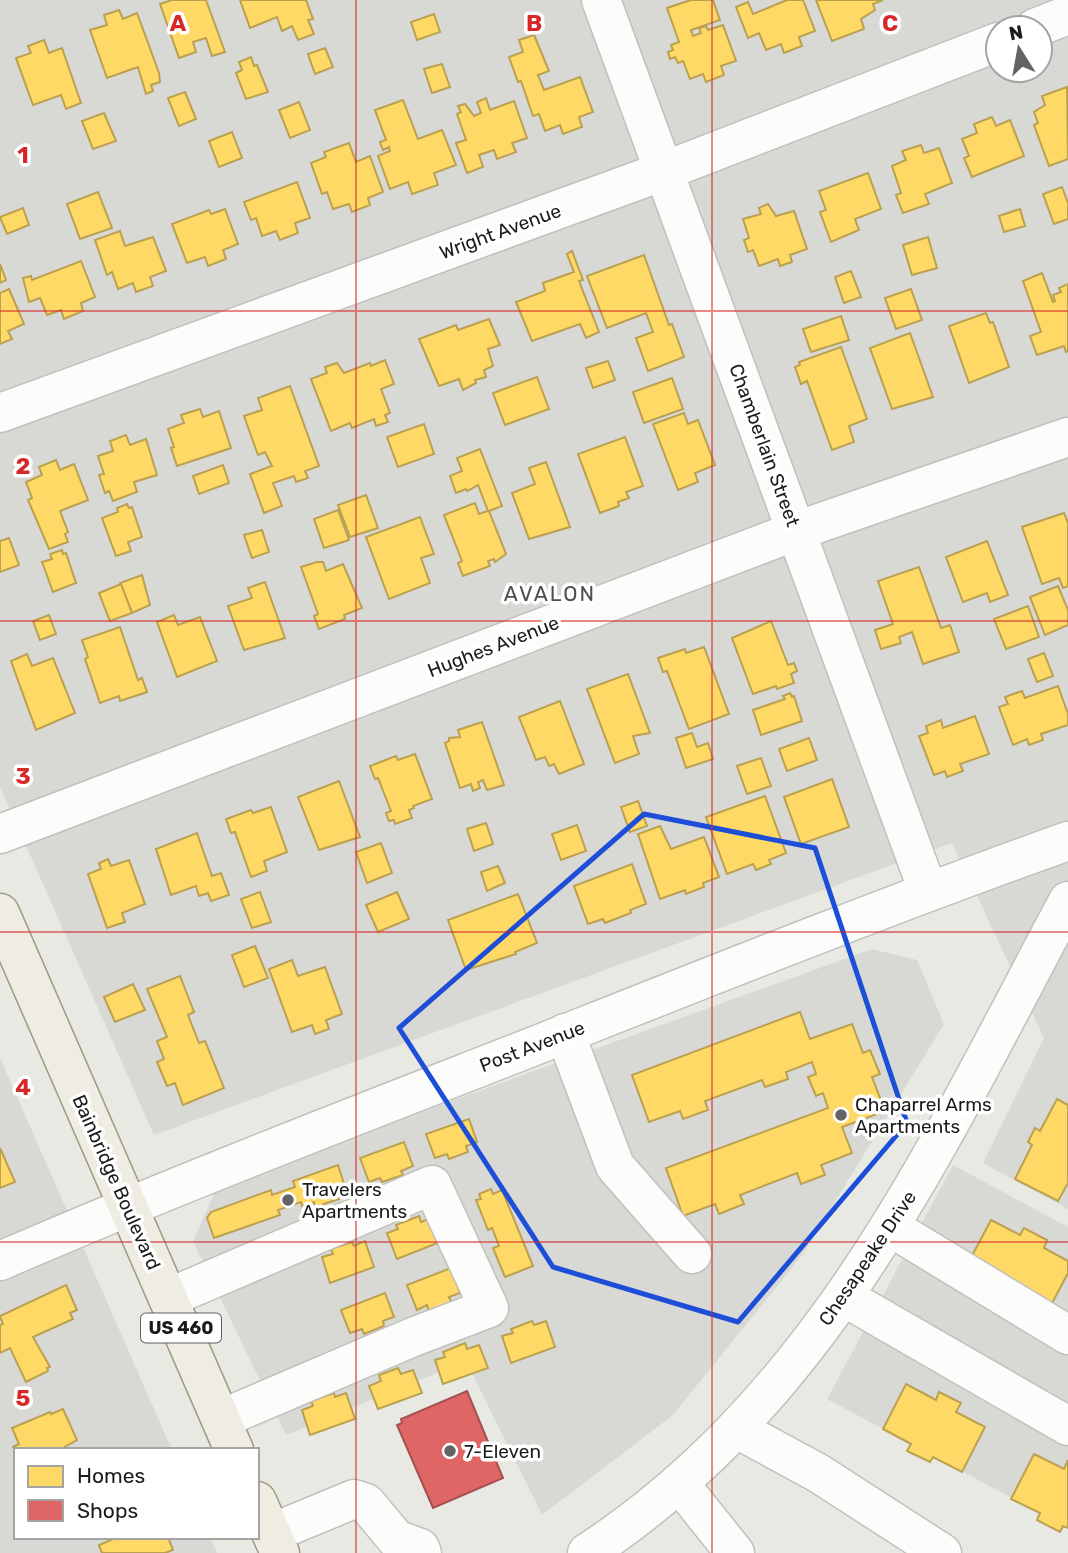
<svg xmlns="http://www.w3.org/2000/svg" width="1068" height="1553" font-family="Rubik,sans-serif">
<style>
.residential{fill:#d8d8d5;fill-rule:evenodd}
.homes{fill:#ffd966;stroke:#bba050;stroke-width:2}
.shops{fill:#e06666;stroke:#a55050;stroke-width:2}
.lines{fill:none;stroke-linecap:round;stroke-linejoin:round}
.minor-casing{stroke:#c0c0be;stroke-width:41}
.major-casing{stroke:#9d9983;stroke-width:41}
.minor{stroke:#fcfcfb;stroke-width:38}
.major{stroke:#efece3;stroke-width:38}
.marked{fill:none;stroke:#1d4ed8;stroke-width:5;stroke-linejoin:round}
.grid{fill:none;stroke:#d62828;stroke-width:2;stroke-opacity:0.55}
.poi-dot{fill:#636361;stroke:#fff;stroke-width:2.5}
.labels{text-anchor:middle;stroke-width:7;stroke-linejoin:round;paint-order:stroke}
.shield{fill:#fff;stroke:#5f5f5f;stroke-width:2}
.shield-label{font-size:18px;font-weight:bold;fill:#1b1b1b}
.street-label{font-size:19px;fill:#1b1b1b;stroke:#fff}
.poi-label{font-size:19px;fill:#1b1b1b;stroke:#fff;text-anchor:start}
.neighbourhood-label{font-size:21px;letter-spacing:2px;fill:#4e4e4e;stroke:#fff}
.grid-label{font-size:23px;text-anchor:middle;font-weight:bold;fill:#d62828;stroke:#fff;stroke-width:7;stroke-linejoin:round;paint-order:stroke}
</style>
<rect width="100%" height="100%" fill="#e9e9e4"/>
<g class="residential">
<path d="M0,0H1068V1209L983,1163L1044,1038L952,843L154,1135L0,787ZM998,28H1040V70H998Z"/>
<polygon points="872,949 917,960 944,1024 803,1254 673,1415 542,1515 466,1361 286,1435 193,1241 218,1185"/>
<polygon points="0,1058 172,1450 16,1450 16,1537 210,1537 217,1553 0,1553"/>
<polygon points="953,1165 1068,1227 1068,1528 827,1399"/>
</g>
<g class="homes">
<polygon points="172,0 206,0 225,52 212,56 206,38 193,42 196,52 179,58 160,4"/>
<polygon points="240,0 306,0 313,19 308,20 314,34 298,40 292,26 282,31 277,17 250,28"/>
<polygon points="691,0 713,0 720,20 691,30 693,36 701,33 699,28 706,26 708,30 723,25 736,61 721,66 724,75 706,82 703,74 690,79 683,61 678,63 675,57 670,59 668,52 673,50 671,45 679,42 667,8"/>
<polygon points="787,0 803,0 815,31 799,37 802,46 784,53 781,44 766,50 759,33 748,38 736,7 748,2 753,14"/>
<polygon points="816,0 883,0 873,4 875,10 861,19 864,29 832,41"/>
<polygon points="119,10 123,19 137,13 159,73 160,82 151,85 153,91 146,94 138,67 107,78 90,30 107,25 104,15"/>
<polygon points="434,14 440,32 417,40 411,22"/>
<polygon points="534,35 549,71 538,75 544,90 580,77 593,112 579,117 582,127 563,134 560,125 545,131 539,114 533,116 521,81 518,82 509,57 523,52 519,40"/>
<polygon points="44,40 49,53 62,48 81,103 66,109 61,95 33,105 16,58 31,53 28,46"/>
<polygon points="325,48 333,67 315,74 308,54"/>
<polygon points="251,57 254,66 257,65 268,92 246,99 236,73 242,70 239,62"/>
<polygon points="442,64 450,87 432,93 424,69"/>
<polygon points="1067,87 1068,159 1049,166 1034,125 1038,123 1034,112 1045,105 1042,96"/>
<polygon points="185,92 196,119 179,126 168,98"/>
<polygon points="486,98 490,110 514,101 527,138 512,143 516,152 497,159 494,150 479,155 483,167 467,173 456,143 466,140 457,114 461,112 458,106 465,104 474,116 481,113 477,102"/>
<polygon points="403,100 418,139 442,130 456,165 434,173 438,185 412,194 408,182 390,189 378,156 390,151 389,147 383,150 380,142 386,140 375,110"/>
<polygon points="299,102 310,130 290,138 279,110"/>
<polygon points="104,113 116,141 93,149 82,121"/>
<polygon points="992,117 996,126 1010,120 1024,156 972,177 964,158 969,156 962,139 977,133 974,124"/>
<polygon points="232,132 242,158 219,167 209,141"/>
<polygon points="349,143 356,162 370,156 383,192 368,198 370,205 352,212 349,204 333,209 327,192 322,194 311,163 326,157 324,152"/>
<polygon points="921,145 924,153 939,148 952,183 925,194 929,204 903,213 896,195 901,193 892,166 906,160 902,151"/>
<polygon points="868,173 881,209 855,219 859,230 831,242 820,212 826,210 819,191"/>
<polygon points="297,182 310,218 295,223 298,233 280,240 276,231 262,236 256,218 251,220 244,202"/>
<polygon points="1062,187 1068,203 1068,219 1054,224 1043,194"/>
<polygon points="98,192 112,228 80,239 67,204"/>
<polygon points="768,204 776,216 794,211 807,249 790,255 792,262 780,266 778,259 759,266 753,250 748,252 744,240 749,238 743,219 761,214 759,208"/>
<polygon points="23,208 29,225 7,234 0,217"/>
<polygon points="225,209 238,244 223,250 226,259 208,266 205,257 187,263 172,224 209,210 211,214"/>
<polygon points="1020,209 1025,226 1004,232 999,216"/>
<polygon points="120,231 125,246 153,237 166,271 150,277 153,286 136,292 133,283 118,289 112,272 107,275 95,240"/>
<polygon points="928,237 937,268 912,275 903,245"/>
<polygon points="572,251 583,280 579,281 599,332 586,338 580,324 532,341 516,302 545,291 543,283 574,272 567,254"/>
<polygon points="644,255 669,325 672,324 684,357 648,371 636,338 653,332 646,313 607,328 587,276"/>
<polygon points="81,261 95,297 81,303 83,311 64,319 61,310 47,315 40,298 29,302 23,278 31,276 32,280"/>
<polygon points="0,264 6,280 0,283"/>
<polygon points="851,271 861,297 844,303 835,277"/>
<polygon points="1042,273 1053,302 1055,301 1053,295 1061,292 1059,288 1068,284 1068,351 1066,352 1064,346 1037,355 1030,336 1041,332 1023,281"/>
<polygon points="9,289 24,324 8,331 12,339 0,344 0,293"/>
<polygon points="911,289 922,320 896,329 885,298"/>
<polygon points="986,313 990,323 993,322 1009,367 969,383 949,326"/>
<polygon points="841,316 849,340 811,352 803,329"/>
<polygon points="489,319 500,345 488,349 493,366 484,370 486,377 475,380 476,383 463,390 459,379 439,386 419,339 456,325 458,330"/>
<polygon points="910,333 933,397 892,409 870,348"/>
<polygon points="841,347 867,419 849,426 854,442 832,450 807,381 801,384 795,367 800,365 799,362"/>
<polygon points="385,360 394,384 381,389 390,413 385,415 388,422 376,426 374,419 352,428 350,423 331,431 311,379 327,373 325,367 337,363 344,373 370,363 371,366"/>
<polygon points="608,361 615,380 593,388 586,368"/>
<polygon points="537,377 549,409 505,425 493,393"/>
<polygon points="672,378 683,409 644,423 633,392"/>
<polygon points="290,386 319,466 305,471 308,478 296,482 294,476 273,483 282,506 264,513 250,474 272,466 265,452 258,455 244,416 262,410 258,398"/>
<polygon points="200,409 203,417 219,411 231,448 177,466 171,448 174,447 168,429 184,423 181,415"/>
<polygon points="684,413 688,424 698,420 715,465 695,473 698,482 678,490 653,424"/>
<polygon points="424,424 434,454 398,467 387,437"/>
<polygon points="126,435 130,445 146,439 157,475 134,482 137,492 113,501 109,491 105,493 99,475 104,474 98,456 113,451 110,441"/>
<polygon points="625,437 643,486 626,492 629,498 618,502 619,506 600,513 578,454"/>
<polygon points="480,449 502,506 489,511 506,554 495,562 494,559 488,561 490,566 463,576 458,563 462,561 444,515 475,503 479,514 488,511 478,485 471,489 467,491 466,489 456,493 450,476 462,471 457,458"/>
<polygon points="56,460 60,470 74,464 88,500 60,511 68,532 65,534 68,542 49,549 28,500 32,498 26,482 42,475 39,467"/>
<polygon points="546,462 570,527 529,539 512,493 535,484 529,468"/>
<polygon points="223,465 229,483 199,494 193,476"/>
<polygon points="366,495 378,528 350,537 338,505"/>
<polygon points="127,504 129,508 132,507 142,537 128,542 131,551 116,556 102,518 118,512 117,508"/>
<polygon points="338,510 349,540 324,548 314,519"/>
<polygon points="1064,513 1068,523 1068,586 1063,588 1059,578 1042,584 1022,527"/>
<polygon points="420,517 434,554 421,558 430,583 389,599 366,537"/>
<polygon points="262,530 269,552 252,558 244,535"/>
<polygon points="9,538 19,565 0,572 0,541"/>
<polygon points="987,541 1008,595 990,602 987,593 963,602 946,557"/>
<polygon points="62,550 63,554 66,553 76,583 53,592 42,562 52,559 50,554"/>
<polygon points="317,562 323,562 326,571 343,564 362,608 344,615 345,619 319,629 314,616 318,614 301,567"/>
<polygon points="919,567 941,628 950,625 959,652 923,664 912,632 899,637 901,643 881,649 875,630 893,624 878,581"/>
<polygon points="142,575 150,605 132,613 120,583"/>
<polygon points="265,582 285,638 244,650 228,606 252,598 248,588"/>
<polygon points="121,584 132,613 110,621 99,593"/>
<polygon points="1058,586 1068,610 1068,625 1045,635 1030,597"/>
<polygon points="1028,606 1039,637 1006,649 994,619"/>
<polygon points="49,615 56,634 40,640 33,621"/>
<polygon points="174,615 178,625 200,617 217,661 177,677 157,622"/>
<polygon points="771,621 788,665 794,663 797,671 791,674 794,683 777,689 776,686 753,694 732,638"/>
<polygon points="120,627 138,680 142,678 147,692 120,701 119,696 100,703 85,659 88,657 82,640"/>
<polygon points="704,647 729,714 689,729 667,671 663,672 658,658 685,649 686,653"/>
<polygon points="1044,653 1053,676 1037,682 1028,659"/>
<polygon points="27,654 32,666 53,658 75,713 36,730 11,661"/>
<polygon points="628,674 650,733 633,736 639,754 615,763 587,689"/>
<polygon points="1058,686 1068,714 1068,725 1041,734 1043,740 1029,745 1027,739 1013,745 999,707 1008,704 1005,697 1022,691 1025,698"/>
<polygon points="790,693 792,697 794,696 802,721 761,735 753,710 785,699 783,696"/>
<polygon points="560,701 584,764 559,774 554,764 549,766 545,757 536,760 519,717"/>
<polygon points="975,716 989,754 960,764 963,771 947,777 945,771 934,775 919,736 928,733 926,726 941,720 943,728"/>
<polygon points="482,722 504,785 487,790 483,780 478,782 480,788 473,791 471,784 460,788 445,743 449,741 449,738 460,737 458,730"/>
<polygon points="692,733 697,747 708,743 713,759 686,768 676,738"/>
<polygon points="809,738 817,760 787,771 779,749"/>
<polygon points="415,754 432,799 413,806 414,808 409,810 412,818 395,824 394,820 389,821 386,813 391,811 378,778 375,779 370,766 396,756 398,760"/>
<polygon points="761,758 771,786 747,794 737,766"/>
<polygon points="832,779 849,827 801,844 784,797"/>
<polygon points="339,781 360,837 319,850 298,797"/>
<polygon points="765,796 786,853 769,860 771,864 756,870 753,864 727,874 706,817"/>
<polygon points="638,801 647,826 630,832 621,807"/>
<polygon points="271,807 287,852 264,861 267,871 251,877 235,832 231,833 226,819 251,810 253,813"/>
<polygon points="486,823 493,844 474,851 467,829"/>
<polygon points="577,825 586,851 561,860 552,834"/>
<polygon points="660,826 671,849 704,837 719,877 703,883 704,887 686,894 685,890 660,899 638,834"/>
<polygon points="197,833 212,876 221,873 229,895 211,901 208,893 199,896 196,886 171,895 156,849"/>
<polygon points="381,843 392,873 367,883 356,852"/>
<polygon points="108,859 111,866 129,860 145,904 122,913 125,922 107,928 88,874 101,869 99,863"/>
<polygon points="632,864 646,904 630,910 631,913 605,923 603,919 588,924 574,886"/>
<polygon points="498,866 505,883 487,891 481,872"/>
<polygon points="260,892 271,922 252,928 241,899"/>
<polygon points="397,892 409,919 378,932 366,905"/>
<polygon points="518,894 537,943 515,952 516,954 466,970 448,920"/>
<polygon points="255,946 268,978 244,987 232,955"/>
<polygon points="292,960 298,976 325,967 342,1014 326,1020 329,1029 315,1034 312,1025 292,1032 269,969"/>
<polygon points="180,976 194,1012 188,1015 199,1043 205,1041 224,1088 183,1105 175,1083 167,1086 157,1062 164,1059 157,1041 167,1037 147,989"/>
<polygon points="133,984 145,1010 115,1022 104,997"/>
<polygon points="800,1012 810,1039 852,1024 863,1053 870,1050 880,1074 872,1077 885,1111 842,1127 852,1153 821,1165 825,1175 801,1184 797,1173 740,1195 744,1204 719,1214 715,1204 683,1216 666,1168 828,1108 823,1093 816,1096 808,1077 816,1074 812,1062 786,1072 788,1079 765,1087 762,1080 705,1101 708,1110 683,1119 680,1111 649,1122 632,1075"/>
<polygon points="1057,1099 1068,1105 1068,1183 1058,1201 1015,1179 1032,1145 1028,1142 1035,1128 1040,1131"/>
<polygon points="469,1119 477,1142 466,1146 468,1152 449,1159 447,1154 435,1158 426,1134"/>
<polygon points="404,1142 413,1166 401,1171 403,1175 382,1182 380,1178 369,1182 360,1158"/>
<polygon points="0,1148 15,1182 0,1188"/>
<polygon points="338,1165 346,1190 337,1193 339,1199 315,1207 314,1202 302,1206 301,1202 278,1210 280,1215 214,1238 207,1218 211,1212 271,1190 272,1195 295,1187 293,1181"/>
<polygon points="491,1189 493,1194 502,1190 533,1266 505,1277 493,1248 499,1246 492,1228 488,1230 476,1200 481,1199 479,1194"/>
<polygon points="419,1216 421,1222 431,1218 440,1242 397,1259 387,1233 398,1229 396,1225"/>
<polygon points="991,1220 1020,1235 1024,1228 1047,1240 1044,1248 1068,1261 1068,1273 1050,1307 968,1263"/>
<polygon points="365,1241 374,1267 330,1283 322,1257 333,1254 331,1249 352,1242 354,1246"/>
<polygon points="451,1268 460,1293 449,1297 452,1303 429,1312 427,1305 417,1310 407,1285"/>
<polygon points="66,1285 77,1310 70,1313 73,1319 33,1337 50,1367 47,1368 48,1371 26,1382 10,1348 0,1353 0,1325 3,1324 0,1316"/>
<polygon points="385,1293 394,1317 383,1321 384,1326 364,1334 362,1329 350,1333 341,1310"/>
<polygon points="532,1321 534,1325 546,1321 555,1347 511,1363 502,1336 513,1333 511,1329"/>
<polygon points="465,1343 467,1349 479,1345 488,1368 443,1384 435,1360 445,1357 443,1352"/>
<polygon points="398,1368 401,1374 413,1370 422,1393 378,1409 369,1386 381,1381 379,1375"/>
<polygon points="906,1384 936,1400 939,1392 961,1403 956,1412 985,1427 962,1472 933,1457 930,1462 907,1451 911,1444 883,1429"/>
<polygon points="334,1393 335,1397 346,1393 355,1419 310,1435 302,1410 313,1406 311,1401"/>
<polygon points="63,1409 77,1440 59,1450 16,1450 16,1453 13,1447 19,1444 12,1428 50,1412 51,1414"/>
<polygon points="1034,1454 1064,1469 1068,1460 1068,1528 1063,1526 1060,1532 1037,1520 1040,1513 1011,1499"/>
<polygon points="118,1537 156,1537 157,1539 168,1537 173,1550 165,1553 102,1553 99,1545"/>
</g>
<polygon class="shops" points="467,1391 503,1478 433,1508 397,1425 402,1423 401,1419"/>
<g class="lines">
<defs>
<g id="minor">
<polyline points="601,0 928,891"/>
<polyline points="1035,28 1068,15"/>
<polyline points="0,413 664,171 998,42"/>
<polyline points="0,834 796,531 1068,437"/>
<polyline points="565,1033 615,1166 692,1254"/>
<polyline points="890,1227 1068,1335"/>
<path d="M0,1261C171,1187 345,1120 519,1052C701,980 883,907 1068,841"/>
<polyline points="844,1297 1068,1426"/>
<polyline points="168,1298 432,1185 489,1308 413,1337 221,1419"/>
<polyline points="737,1429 818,1473 942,1553"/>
<polyline points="679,1483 735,1553"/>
<polyline points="272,1533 354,1499 366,1503 396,1539 420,1548 422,1553"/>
<path d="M587,1553C826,1396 938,1144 1068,901"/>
</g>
<g id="major">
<polyline points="0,913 234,1450"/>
<polyline points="257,1501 280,1553"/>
</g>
</defs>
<use href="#minor" class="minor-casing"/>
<use href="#major" class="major-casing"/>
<use href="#minor" class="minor"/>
<use href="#major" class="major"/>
</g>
<path class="marked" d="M644,814L815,848L907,1123L738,1322L553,1267L399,1028Z"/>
<path class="grid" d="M356,0V1553M712,0V1553M0,311H1068M0,621H1068M0,932H1068M0,1242H1068"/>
<g class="poi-dot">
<circle cx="841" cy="1115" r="7"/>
<circle cx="288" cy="1200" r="7"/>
<circle cx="450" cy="1451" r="7"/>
</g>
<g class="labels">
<rect class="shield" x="141" y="1313.5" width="80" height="29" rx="5"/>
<g class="shield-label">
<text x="181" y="1334">US 460</text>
</g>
<g class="street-label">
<text transform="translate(500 231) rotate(-20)" y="7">Wright Avenue</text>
<text transform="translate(765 445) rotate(70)" y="7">Chamberlain Street</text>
<text transform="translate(493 646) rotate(-21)" y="7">Hughes Avenue</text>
<text transform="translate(532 1046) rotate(-21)" y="7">Post Avenue</text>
<text transform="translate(117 1182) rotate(66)" y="7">Bainbridge Boulevard</text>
<text transform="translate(867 1258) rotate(-56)" y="7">Chesapeake Drive</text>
</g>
<g class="poi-label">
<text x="855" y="1111">Chaparrel Arms<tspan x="855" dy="22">Apartments</tspan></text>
<text x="302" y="1196">Travelers<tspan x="302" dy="22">Apartments</tspan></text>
<text x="464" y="1458">7-Eleven</text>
</g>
<g class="neighbourhood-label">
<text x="550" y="601">AVALON</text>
</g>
</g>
<g class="grid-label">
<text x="178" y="31">A</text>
<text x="534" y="31">B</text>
<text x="890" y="31">C</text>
<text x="23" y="163">1</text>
<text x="23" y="474">2</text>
<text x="23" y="784">3</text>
<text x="23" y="1095">4</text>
<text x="23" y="1406">5</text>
</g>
<rect x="14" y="1448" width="245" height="91" fill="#ffffff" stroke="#a4a4a4" stroke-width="2"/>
<rect x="28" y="1466" width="35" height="21" fill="#ffd966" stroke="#a4a4a4" stroke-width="2"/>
<text x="77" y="1483" font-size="21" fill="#1b1b1b">Homes</text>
<rect x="28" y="1500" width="35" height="21" fill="#e06666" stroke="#a4a4a4" stroke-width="2"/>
<text x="77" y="1518" font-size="21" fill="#1b1b1b">Shops</text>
<g transform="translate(1019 49) rotate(349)"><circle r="33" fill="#ffffff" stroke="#a4a4a4" stroke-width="2"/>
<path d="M0-5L12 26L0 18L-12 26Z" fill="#636361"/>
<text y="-10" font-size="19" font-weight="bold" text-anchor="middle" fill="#1b1b1b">N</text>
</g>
</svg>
